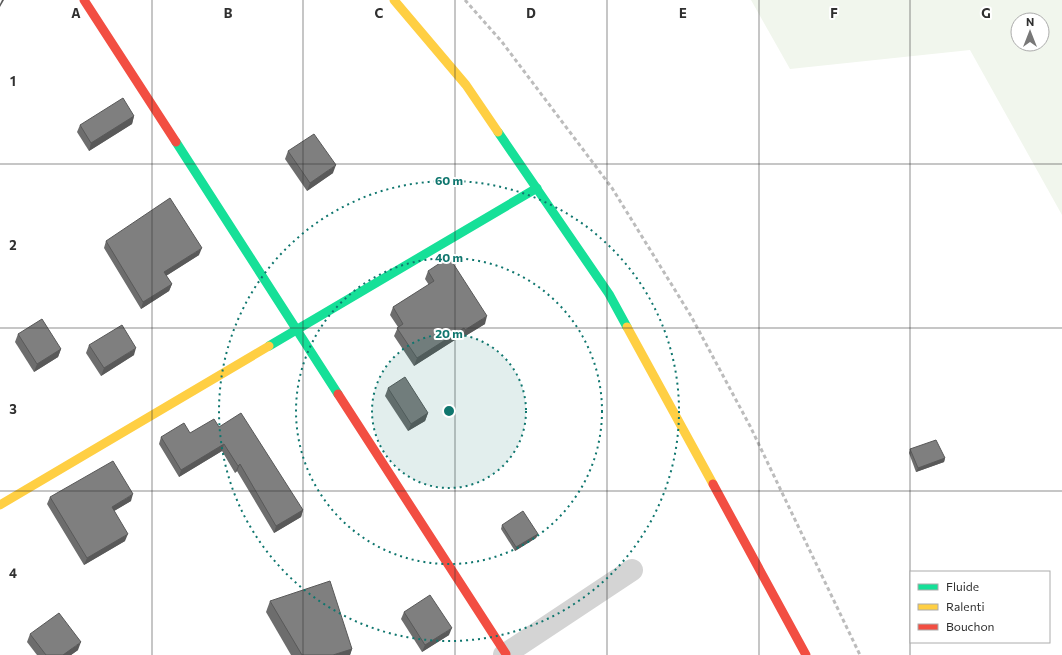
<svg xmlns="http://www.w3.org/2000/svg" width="1062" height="655" font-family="Commissioner,sans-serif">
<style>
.green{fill:#f1f6ed;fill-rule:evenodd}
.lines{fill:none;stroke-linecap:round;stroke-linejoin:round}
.street{stroke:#d4d4d4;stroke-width:22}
.fast{stroke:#16e098;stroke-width:9}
.slow{stroke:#ffcf43;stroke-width:9}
.jam{stroke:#f24e42;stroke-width:9}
.rail{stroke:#bcbcbc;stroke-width:3;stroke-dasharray:4 3;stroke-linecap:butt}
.wall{fill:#6d6d6d}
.shaded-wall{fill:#595959}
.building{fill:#7f7f7f;stroke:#595959}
.grid{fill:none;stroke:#303030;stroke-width:1;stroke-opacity:0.55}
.ring{fill:none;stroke:#0f766e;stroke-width:2;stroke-dasharray:2 4}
.grid-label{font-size:13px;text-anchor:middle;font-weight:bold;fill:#303030;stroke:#fff;stroke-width:4;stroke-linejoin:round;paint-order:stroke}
.centre{fill:#0f766e;stroke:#fff;stroke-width:2}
.ring-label{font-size:12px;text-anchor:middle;font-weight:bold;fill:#0f766e;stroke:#fff;stroke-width:4;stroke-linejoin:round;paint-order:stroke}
</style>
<rect width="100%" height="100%" fill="#fff"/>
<path class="green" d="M751,0H1062V215L970,50L790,69ZM1018,20H1042V44H1018Z"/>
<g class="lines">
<polyline class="street" points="504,655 632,570"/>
<g class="fast">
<polyline points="498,132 609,294 627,327"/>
<polyline points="176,142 338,394"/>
<polyline points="269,346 537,188"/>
</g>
<g class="slow">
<polyline points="394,0 466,85 498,132"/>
<polyline points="627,327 713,484"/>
<polyline points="0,505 269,346"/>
</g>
<g class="jam">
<polyline points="84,0 176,142"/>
<polyline points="338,394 506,654"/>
<polyline points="713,484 806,655"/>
</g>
<polyline class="rail" points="465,0 502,42 612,188 691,316 750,426 860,655"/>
</g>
<g class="wall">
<polygon points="134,116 132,124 89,151 77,132 80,125"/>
<polygon points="288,151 333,173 307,191 285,159"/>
<polygon points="106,241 199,255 166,276 172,284 169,291 141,309 104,248"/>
<polygon points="428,271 485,324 462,338 461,336 414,366 394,336 398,327 390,315 393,307 429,285 425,279"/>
<polygon points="18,334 61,349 58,357 34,372 15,342"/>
<polygon points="89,345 134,355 101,376 86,353"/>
<polygon points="388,388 428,413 425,421 408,431 385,396"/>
<polygon points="219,427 303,510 301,517 274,533 237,471 235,473 222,451 179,477 159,444 161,437 190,433"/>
<polygon points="910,449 945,458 944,462 916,472 909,453"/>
<polygon points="50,497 131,501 114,511 125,541 84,565 47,504"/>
<polygon points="502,525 538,534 536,538 515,551 501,529"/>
<polygon points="270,601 352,649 350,655 291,655 266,612"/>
<polygon points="404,612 449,635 422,652 401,619"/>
<polygon points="30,634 78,650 71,655 37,655 27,642"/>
</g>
<g class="shaded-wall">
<polygon points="2,0 4,0 0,7 0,4"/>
<polygon points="134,116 132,124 89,151 91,143"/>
<polygon points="336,165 333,173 307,191 310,183"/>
<polygon points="202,248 199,255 161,279 164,272"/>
<polygon points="172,284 169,291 141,309 143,302"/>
<polygon points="487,316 485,324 462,338 465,330"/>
<polygon points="464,328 461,336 414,366 417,358"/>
<polygon points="136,348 134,355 101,376 104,368"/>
<polygon points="61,349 58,357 34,372 37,364"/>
<polygon points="428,413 425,421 408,431 411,424"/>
<polygon points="224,444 222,451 179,477 181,470"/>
<polygon points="945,458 944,462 916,472 918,468"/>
<polygon points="240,464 237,471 235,473 238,466"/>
<polygon points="133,494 131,501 109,514 112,507"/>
<polygon points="303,510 301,517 274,533 276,526"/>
<polygon points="128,534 125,541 84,565 87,558"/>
<polygon points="538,534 536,538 515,551 516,547"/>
<polygon points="452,628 449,635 422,652 425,645"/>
<polygon points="81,642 78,650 71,655 63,655"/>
<polygon points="352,649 350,655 333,655"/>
</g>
<g class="building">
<polygon points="123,98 134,116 91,143 80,125"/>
<polygon points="314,134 336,165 310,183 288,151"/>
<polygon points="170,198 202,248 164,272 172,284 143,302 106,241"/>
<polygon points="449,257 487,316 465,330 464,328 417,358 397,328 403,324 393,307 434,281 428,271"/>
<polygon points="42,319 61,349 37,364 18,334"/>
<polygon points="122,325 136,348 104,368 89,345"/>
<polygon points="405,377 428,413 411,424 388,388"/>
<polygon points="241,413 303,510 276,526 240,464 238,466 224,444 181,470 161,437 184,423 190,433 214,419 219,427"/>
<polygon points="936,440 945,458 918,468 910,449"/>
<polygon points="113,461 133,494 112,507 128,534 87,558 50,497"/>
<polygon points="523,511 538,534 516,547 502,525"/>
<polygon points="330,581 352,649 333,655 302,655 270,601"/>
<polygon points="430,595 452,628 425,645 404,612"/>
<polygon points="59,613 81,642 63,655 46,655 30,634"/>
</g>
<path class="grid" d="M152,0V655M303,0V655M455,0V655M607,0V655M759,0V655M910,0V655M0,164H1062M0,328H1062M0,491H1062"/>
<circle cx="449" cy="411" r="77" fill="#0f766e" fill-opacity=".12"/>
<g class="ring">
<circle cx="449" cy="411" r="77"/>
<circle cx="449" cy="411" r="153"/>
<circle cx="449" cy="411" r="230"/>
</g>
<g class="grid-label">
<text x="76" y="18">A</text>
<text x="228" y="18">B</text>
<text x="379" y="18">C</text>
<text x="531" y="18">D</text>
<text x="683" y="18">E</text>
<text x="834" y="18">F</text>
<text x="986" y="18">G</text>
<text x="13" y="86">1</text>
<text x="13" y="250">2</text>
<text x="13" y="414">3</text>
<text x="13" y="578">4</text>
</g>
<circle cx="449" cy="411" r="6" class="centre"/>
<g class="ring-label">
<text x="449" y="185">60 m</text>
<text x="449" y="262">40 m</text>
<text x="449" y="338">20 m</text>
</g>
<rect x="910" y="571" width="140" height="72" fill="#ffffff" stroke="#acacac"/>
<rect x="918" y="584" width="20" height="6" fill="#16e098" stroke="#acacac"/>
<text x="946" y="591" font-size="12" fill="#303030">Fluide</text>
<rect x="918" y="604" width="20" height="6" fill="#ffcf43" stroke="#acacac"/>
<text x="946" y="611" font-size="12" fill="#303030">Ralenti</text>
<rect x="918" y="624" width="20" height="6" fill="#f24e42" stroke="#acacac"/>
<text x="946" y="631" font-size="12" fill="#303030">Bouchon</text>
<g transform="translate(1030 32)"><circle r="19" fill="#ffffff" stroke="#acacac"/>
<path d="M0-3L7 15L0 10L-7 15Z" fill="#787878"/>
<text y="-6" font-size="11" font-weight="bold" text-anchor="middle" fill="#303030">N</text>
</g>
</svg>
